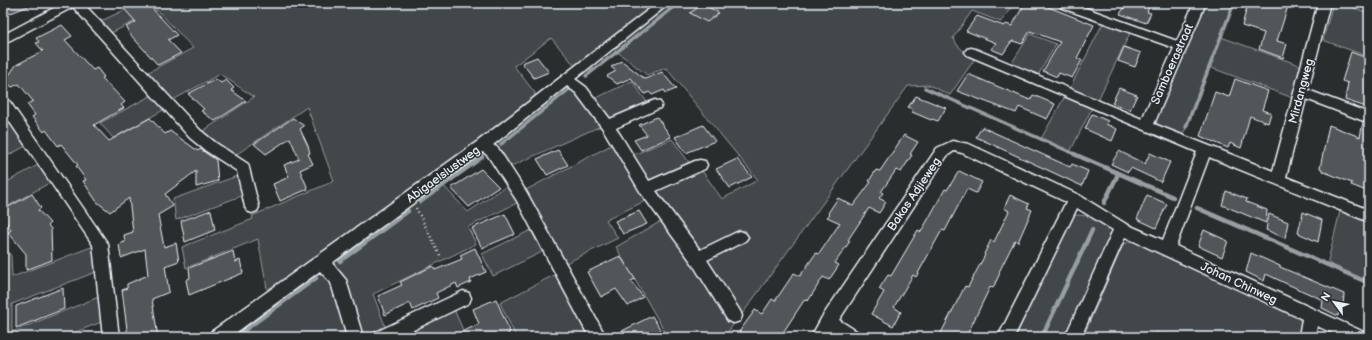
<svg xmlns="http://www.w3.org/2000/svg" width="1372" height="340" font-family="'Balsamiq Sans',sans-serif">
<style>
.green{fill:#424648;stroke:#959ca0}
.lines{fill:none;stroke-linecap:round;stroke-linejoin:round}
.stream-far1{stroke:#989fa3;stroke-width:3.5}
.stream{stroke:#989fa3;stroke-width:4.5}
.building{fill:#535759;stroke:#e8f1f8}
.minor-casing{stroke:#e8f1f8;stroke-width:3}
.path{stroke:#e8f1f8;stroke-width:2.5;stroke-dasharray:1 3;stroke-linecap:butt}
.minor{fill:#2a2d2e;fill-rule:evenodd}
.labels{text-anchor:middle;stroke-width:3;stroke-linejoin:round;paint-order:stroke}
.street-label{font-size:12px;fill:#e8f1f8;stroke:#2a2d2e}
</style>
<rect width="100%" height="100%" fill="#2a2d2e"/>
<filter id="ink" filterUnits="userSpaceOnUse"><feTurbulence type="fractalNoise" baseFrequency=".025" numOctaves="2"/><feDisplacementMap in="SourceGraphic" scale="8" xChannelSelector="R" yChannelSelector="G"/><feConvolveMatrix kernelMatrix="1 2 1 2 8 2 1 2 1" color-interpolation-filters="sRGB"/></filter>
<g filter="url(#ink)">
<g class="green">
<polygon points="139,3 658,3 576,67 551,38 514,66 535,93 535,98 513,118 268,294 258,239 186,268 182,247 253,219 252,216 334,181 307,107 234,156 200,133 254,97 220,74 171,101 145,74 193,48 157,10 109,34 99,22"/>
<polygon points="667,3 1014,3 1001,22 972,11 953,38 958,46 974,60 950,95 929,85 908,86 740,317 703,260 748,236 745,230 698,253 652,190 700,168 722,199 758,180 666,68 647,75 611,47"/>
<path d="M1206,3H1234L1221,37L1302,66L1293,98L1209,67L1182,138C1173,134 1155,129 1156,118Z"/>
<polygon points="1333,3 1338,3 1369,13 1369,57 1323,40"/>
<polygon points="1104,21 1131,31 1097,102 1069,90"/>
<polygon points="1030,34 1056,44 1037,77 1010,66"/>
<polygon points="632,81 649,105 609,121 592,100"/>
<polygon points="565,85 577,92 603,125 509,167 494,146 496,142"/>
<polygon points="154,94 167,108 113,138 100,123"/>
<polygon points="1066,94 1093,106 1070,152 1041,139"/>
<polygon points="5,117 28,145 3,158 3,118"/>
<polygon points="672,139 691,165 648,186 630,156"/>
<polygon points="615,143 649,199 606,220 618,238 564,264 524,191"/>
<polygon points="40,164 51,182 3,209 3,184"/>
<polygon points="240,175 244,195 176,220 173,199"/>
<polygon points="439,181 468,212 508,185 519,202 468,227 476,244 373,294 387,331 375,337 360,337 334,269 333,262 335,259"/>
<polygon points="1341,207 1369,218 1369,283 1327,265"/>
<path d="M1076,215C1092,215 1113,223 1109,242L1065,337H1014L1072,217Z"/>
<polygon points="665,219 694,259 733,325 724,337 668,337 616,247"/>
<polygon points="531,230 542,252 493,276 482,254"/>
<polygon points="1134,241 1143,242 1297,317 1302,323 1300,337 1167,337 1156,332 1154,337 1083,337 1123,245 1128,242"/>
<polygon points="3,243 11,256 12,277 94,246 96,272 12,304 12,332 101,296 104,321 63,337 3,337"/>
<polygon points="313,271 321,272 332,283 346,331 333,337 221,337"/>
<polygon points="556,274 591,337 516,337 500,303"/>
<polygon points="453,307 466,337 392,337"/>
</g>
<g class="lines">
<g class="stream-far1">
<polyline points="586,76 679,3"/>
<polyline points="925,88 1077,155"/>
<polyline points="1186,127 1234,3"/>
<polyline points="501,144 573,86"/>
</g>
<g class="stream">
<polyline points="1074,154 1173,197"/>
<polyline points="420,202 482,157"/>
<polyline points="1104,203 1118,174"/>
<polyline points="1197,208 1369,283"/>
<polyline points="340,261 408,211"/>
<polyline points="235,337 316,278"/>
<polyline points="1042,337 1092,230"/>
</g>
</g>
<g class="building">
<polygon points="3,3 34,3 34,4 3,16"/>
<polygon points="119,3 147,3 177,35 168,40 181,53 158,65 127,31 129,30 126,27 136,22"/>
<polygon points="1025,3 1034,3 1046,6 1094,25 1077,58 1082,60 1072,78 1059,73 1057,77 1043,71 1060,42 1030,31 1022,44 1013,41 1011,42 1003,54 991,49 996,43 966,31 977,16 1004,26 1006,24 1012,26"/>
<polygon points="1127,3 1151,3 1147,12 1151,13 1146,23 1120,14"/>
<polygon points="1248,3 1289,3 1277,41 1287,44 1283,58 1259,49 1264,33 1242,26"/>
<polygon points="703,4 719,13 707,22 690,13"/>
<polygon points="62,25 72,36 65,40 93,70 97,68 104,77 102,78 125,102 121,105 124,108 94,125 109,141 150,118 165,134 170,131 198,151 200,149 216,160 218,181 196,187 196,171 165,194 173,206 158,215 164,247 176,243 179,261 165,266 169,292 152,299 158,337 128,337 122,290 127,288 127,284 148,275 145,249 121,258 119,244 125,242 124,235 133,232 129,198 110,212 97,202 83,181 86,180 76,166 78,165 61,144 58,146 46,130 44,132 32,117 35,115 27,104 33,101 19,84 12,87 5,81 16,65 43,51 36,43 39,42 36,38"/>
<polygon points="1124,47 1141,53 1135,67 1118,61"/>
<polygon points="1351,52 1369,59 1369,108 1345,100 1348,83 1342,81"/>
<polygon points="537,57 549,72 534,78 522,63"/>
<polygon points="622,61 645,79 662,72 676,89 666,93 664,90 652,95 649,92 645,94 631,78 617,84 607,76 616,71 611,67"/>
<polygon points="968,74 1030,100 1033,95 1055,104 1047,119 1019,107 1016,113 957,91"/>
<polygon points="216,79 221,83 226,80 234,88 231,90 246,101 215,121 201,111 204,109 188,94"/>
<polygon points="1235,79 1268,91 1262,110 1271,113 1268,123 1250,116 1241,148 1230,143 1228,148 1200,136 1215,92 1229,97"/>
<polygon points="1119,88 1137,95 1130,110 1112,103"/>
<polygon points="916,96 946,108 938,121 932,119 931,120 912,112 913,110 908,107"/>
<polygon points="1092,114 1108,121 1106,124 1117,129 1112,141 1085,129"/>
<polygon points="657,117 671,137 641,150 634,140 647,135 639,125"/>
<polygon points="293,118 304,126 300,129 308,146 310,153 308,154 313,164 300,170 308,189 280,201 273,184 289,177 284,165 299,159 290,138 266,154 254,144"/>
<polygon points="1363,122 1369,124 1369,192 1351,185 1352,183 1322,171 1322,169 1320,168 1329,125 1360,137"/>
<polygon points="703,125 715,141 686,153 675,137"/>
<polygon points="982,127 1070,167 1072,164 1088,171 1082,186 976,137"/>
<polygon points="904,135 918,142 910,154 912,155 901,172 896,170 881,192 883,193 879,198 886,202 879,213 869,208 848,240 850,241 835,263 839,265 829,280 823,277 808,301 805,299 780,337 746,337 739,332 755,310 762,314 772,299 775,301 794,273 800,276 816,253 819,254 840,223 827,217 830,214 828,213 838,198 853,206 871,182 869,181 876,170 880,171"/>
<polygon points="558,150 568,165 547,175 537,159"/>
<polygon points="1119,151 1145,164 1150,153 1170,162 1161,182 1131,168 1128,172 1111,164"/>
<polygon points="737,159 752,177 730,188 716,169"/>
<polygon points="481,169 499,187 469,207 451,188"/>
<polygon points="959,171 982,182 976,193 967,189 945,231 942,230 916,277 913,275 894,307 901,312 893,326 871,314 884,292 879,289 888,275 891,276 918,230 921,232 945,189 947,190"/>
<polygon points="1226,191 1247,199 1246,202 1267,210 1266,223 1222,205"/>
<polygon points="32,194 41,208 38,210 50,223 48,225 51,229 52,260 26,270 26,254 8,232 11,230 3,217 3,210"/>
<polygon points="1010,195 1029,204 1027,208 1032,210 1018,242 1015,240 999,272 1000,273 993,288 990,287 966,337 939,337 965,286 968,287 985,255 984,254 991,240 994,242 1009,211 1004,208"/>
<polygon points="1147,195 1167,204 1156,228 1137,219"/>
<polygon points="211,210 215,230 185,242 181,221"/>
<polygon points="639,211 647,224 623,234 615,221"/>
<polygon points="1303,212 1322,220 1318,242 1298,233"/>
<polygon points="505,214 515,234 482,248 472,228"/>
<polygon points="1269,214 1288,222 1285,238 1266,230"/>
<polygon points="1204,230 1228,241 1222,257 1198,246"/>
<polygon points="475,248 486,272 470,279 471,282 458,288 456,283 436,293 438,298 413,310 410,303 385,315 378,296 402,285 400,282 433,266 435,270 462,259 460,255"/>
<polygon points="233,251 235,262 240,260 243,273 189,295 186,280 190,278 189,268"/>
<polygon points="1251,253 1280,266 1280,267 1344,294 1343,308 1340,307 1338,316 1322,308 1323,300 1285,283 1266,274 1264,281 1246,272"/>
<polygon points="620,256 635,279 631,281 643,297 628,306 616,289 601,297 587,272"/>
<polygon points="63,288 64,309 16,328 16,306"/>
<polygon points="496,299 510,332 508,333 510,337 451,337 479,324 473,309"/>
<polygon points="652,316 665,337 610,337"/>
</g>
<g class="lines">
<defs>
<g id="minor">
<polygon points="63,3 82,3 85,5 200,130 216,143 248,164 259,207 257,211 252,213 247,211 245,207 237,171 206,151 190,138 73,7 3,44 3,35"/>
<polygon points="657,3 670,3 575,79 586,87 610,119 650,102 655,100 660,102 662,105 660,108 616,128 649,181 695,161 700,160 705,161 707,165 705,169 656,191 700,250 735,233 740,231 745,233 748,237 745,241 707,260 740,311 742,316 740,321 734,323 728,321 692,263 641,193 603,129 576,93 567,86 493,145 498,148 527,193 606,337 589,337 517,201 488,156 483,152 332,263 346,280 363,337 347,337 331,283 320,271 230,337 209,337 211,332 478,141"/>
<polygon points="1057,3 1072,3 1177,41 1194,3 1206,3 1154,124 1273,171 1318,3 1330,3 1308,90 1369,113 1369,123 1306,99 1286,177 1369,210 1369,222 1209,157 1176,246 1364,332 1366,337 1341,337 1317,326 1315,337 1299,337 1302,319 1125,237 1081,337 1065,337 1113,230 1077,208 1014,337 998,337 1066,202 962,153 954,151 947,156 839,320 858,332 860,337 838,337 831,333 828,337 811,337 822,317 937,148 952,141 969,144 1079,195 1126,224 1163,240 1197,152 967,55 965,52 967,49 971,48 975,49 1142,119 1174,48 1062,8"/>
<polygon points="3,97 8,99 108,244 119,337 103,337 93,245 3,112"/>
<polygon points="463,291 469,293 471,298 469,303 399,337 374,337 376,332"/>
</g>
</defs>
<use href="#minor" class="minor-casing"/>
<polyline class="path" points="416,208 441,257"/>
<use href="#minor" class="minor"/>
</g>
</g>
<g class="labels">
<g class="street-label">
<text transform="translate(1172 64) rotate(-66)" y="4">Samboerastraat</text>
<text transform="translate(1301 91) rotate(-75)" y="4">Mirdangweg</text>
<text transform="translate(443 174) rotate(-36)" y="4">Abigaelslustweg</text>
<text transform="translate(914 194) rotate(-56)" y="4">Bakas Adjieweg</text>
<text transform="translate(1239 283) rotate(25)" y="4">Johan Chinweg</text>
</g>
</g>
<rect width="1372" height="340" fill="none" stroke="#2a2d2e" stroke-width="16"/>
<rect x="8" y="8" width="1356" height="324" fill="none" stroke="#e8f1f8" stroke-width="1.5" filter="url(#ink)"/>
<g transform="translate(1334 302) rotate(302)" stroke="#2a2d2e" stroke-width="3" paint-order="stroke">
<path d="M0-3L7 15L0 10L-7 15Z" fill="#e8f1f8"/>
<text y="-6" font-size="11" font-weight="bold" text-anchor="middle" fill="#e8f1f8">N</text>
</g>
</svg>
